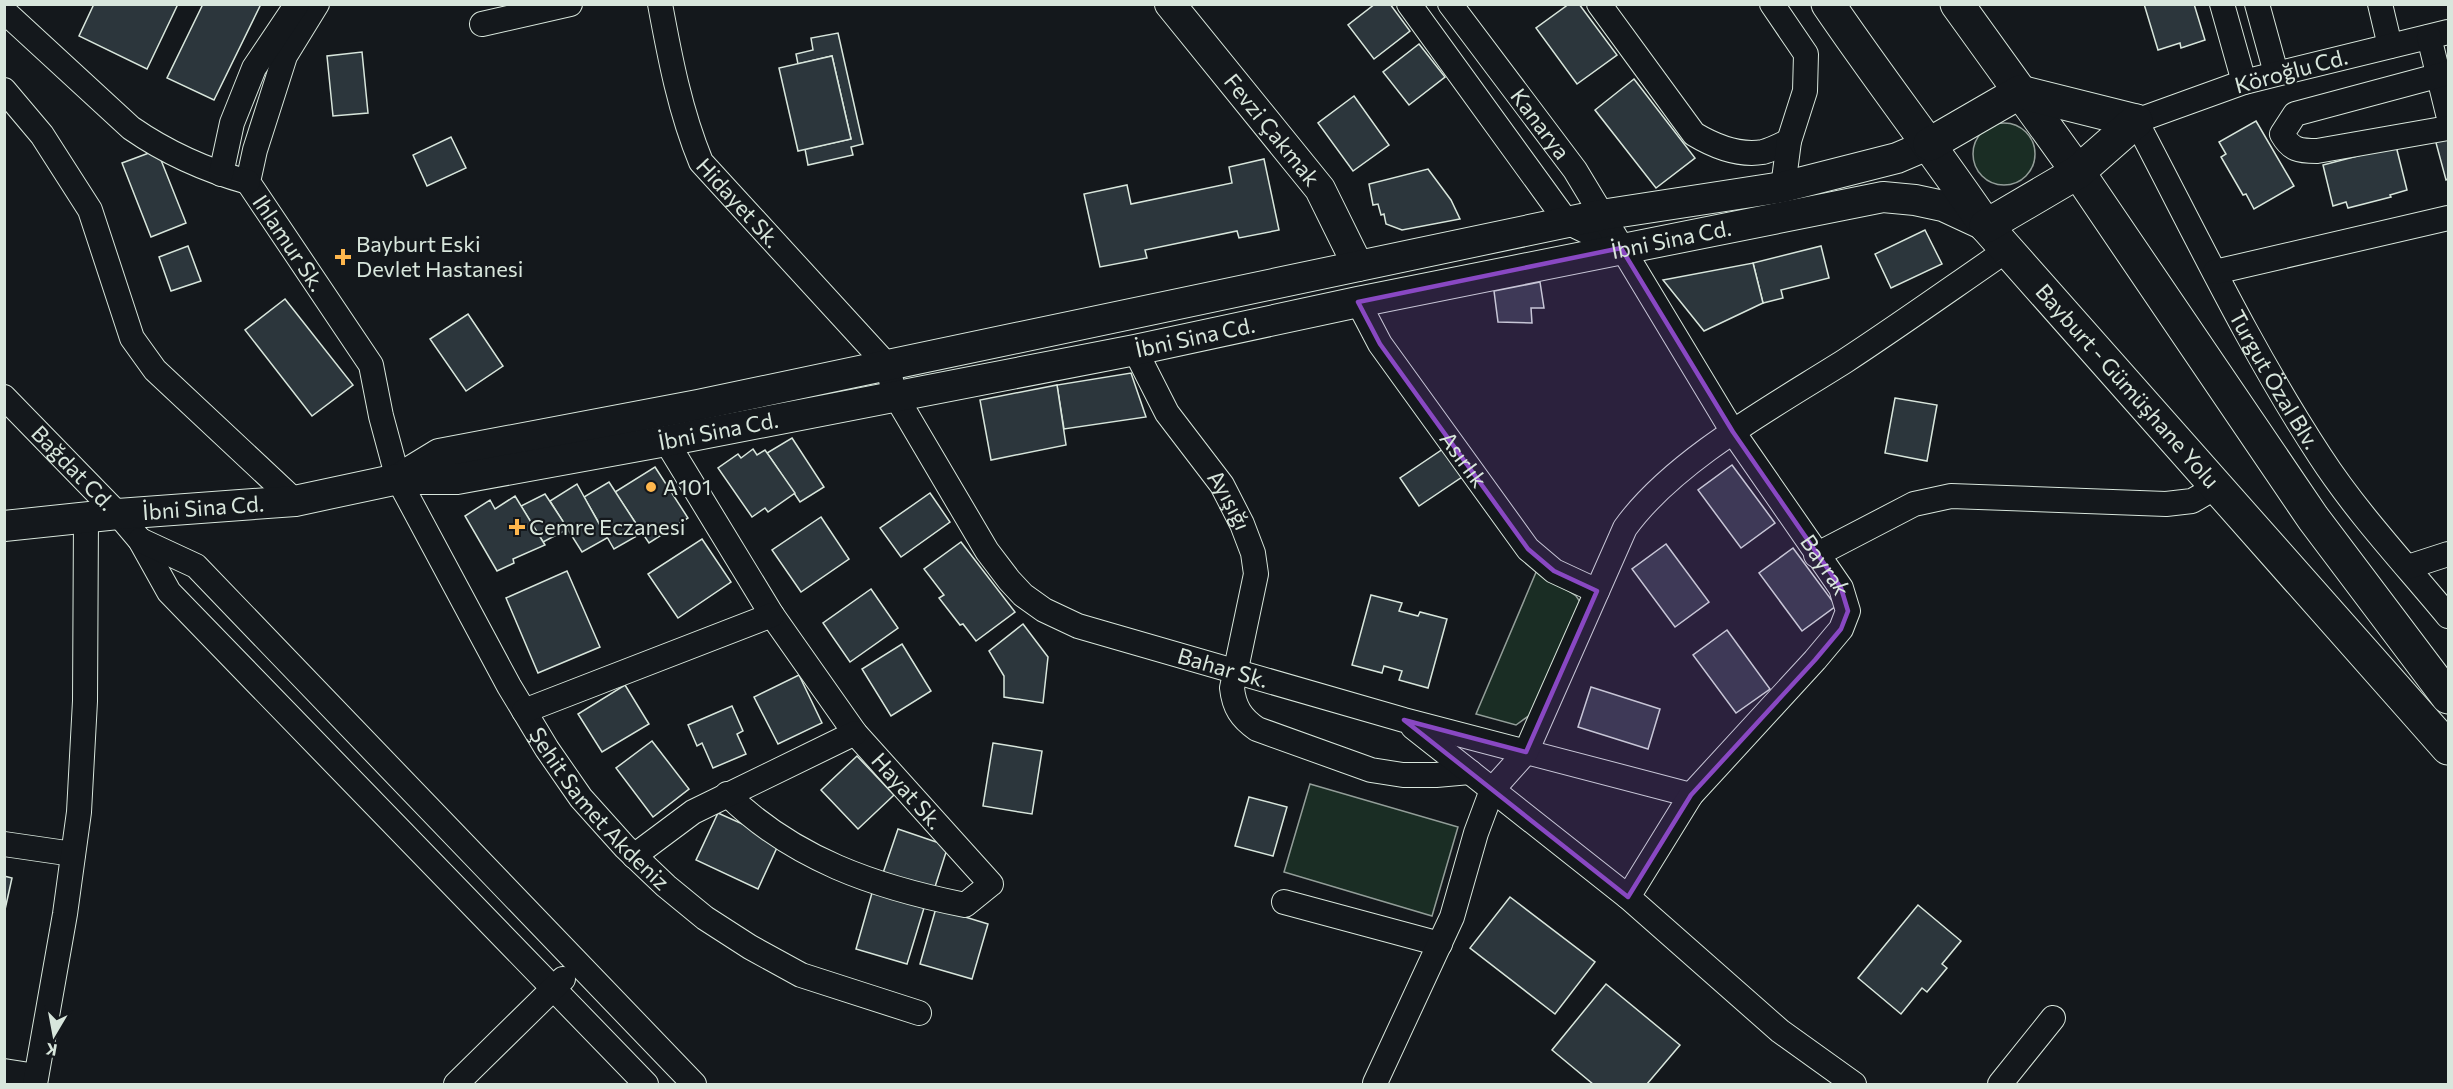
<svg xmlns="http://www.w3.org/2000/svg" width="2453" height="1089" font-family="Commissioner,sans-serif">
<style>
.green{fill:#1a2d24;stroke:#939e99;stroke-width:1.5}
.building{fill:#2c363c;stroke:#d8e6dc;stroke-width:1.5}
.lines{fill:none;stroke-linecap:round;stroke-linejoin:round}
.minor-casing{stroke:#d8e6dc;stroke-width:26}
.major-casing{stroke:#d8e6dc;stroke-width:32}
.highway-casing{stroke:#d8e6dc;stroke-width:35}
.minor{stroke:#14181c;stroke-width:24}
.major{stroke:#14181c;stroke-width:30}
.highway{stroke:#14181c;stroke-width:33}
.marked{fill:#8948c3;fill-opacity:0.2;stroke:#8948c3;stroke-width:4.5;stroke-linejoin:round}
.poi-dot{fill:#ffb74d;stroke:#14181c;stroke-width:2}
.labels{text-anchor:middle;stroke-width:4.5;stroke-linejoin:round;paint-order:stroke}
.street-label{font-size:22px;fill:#d8e6dc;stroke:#14181c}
.poi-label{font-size:22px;fill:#d8e6dc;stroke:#14181c;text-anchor:start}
</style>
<rect width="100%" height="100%" fill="#14181c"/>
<g class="green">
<circle cx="2004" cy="154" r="31"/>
<polygon points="1537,570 1576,596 1581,603 1534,712 1516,725 1476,714"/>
<polygon points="1310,784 1458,827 1432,916 1284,872"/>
</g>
<g class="building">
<polygon points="94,4 178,4 147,69 79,36"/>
<polygon points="203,4 261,4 214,100 167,78"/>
<polygon points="1375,4 1390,4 1410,31 1374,59 1348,25"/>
<polygon points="1569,4 1579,4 1617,55 1577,84 1536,28"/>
<polygon points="2144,4 2194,4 2205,40 2181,48 2180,43 2158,50"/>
<polygon points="838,33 863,144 851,147 853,155 808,165 805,149 851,139 832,56 798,64 796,54 813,50 811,38"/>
<polygon points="1419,44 1445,77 1409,105 1383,72"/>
<polygon points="362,52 368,113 333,116 327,56"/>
<polygon points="832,56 851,139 798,151 779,68"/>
<polygon points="1634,79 1695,158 1656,188 1595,110"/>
<polygon points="1354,96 1389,145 1353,171 1318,123"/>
<polygon points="2256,121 2294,186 2254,209 2246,194 2243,195 2221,157 2226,154 2219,142"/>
<polygon points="2448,136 2448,179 2446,180 2435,139"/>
<polygon points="451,137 466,168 427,186 413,155"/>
<polygon points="2396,146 2407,190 2390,195 2391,197 2348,208 2346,202 2333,206 2323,165"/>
<polygon points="157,150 186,223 151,237 122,163"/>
<polygon points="1264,159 1279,230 1239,238 1237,231 1145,250 1147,258 1100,267 1084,194 1127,185 1131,204 1232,183 1229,167"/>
<polygon points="1428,169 1451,200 1460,219 1402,230 1386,224 1384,214 1381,215 1378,204 1373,205 1369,184"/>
<polygon points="1925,230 1942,264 1891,288 1875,254"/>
<polygon points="188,246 201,281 171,291 159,257"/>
<polygon points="1821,246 1829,278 1781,290 1783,298 1763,303 1753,263"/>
<polygon points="1753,263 1763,303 1704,331 1663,280"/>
<polygon points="1540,282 1544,308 1531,308 1532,323 1498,322 1494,291"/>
<polygon points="285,299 353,385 312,416 245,330"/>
<polygon points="468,314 503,366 466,391 430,339"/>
<polygon points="1131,373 1146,417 1064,429 1057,385"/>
<polygon points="1057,385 1066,445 991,460 980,400"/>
<polygon points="1895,398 1937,405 1927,461 1885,453"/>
<polygon points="792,438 824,487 800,502 767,453"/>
<polygon points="753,449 757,455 765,450 795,493 768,512 765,508 752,517 718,468 738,454 741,458"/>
<polygon points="1443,449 1462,477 1419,506 1400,478"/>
<polygon points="1732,465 1775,523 1741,548 1698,490"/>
<polygon points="655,467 688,518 649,543 615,492"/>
<polygon points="609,482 642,533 614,549 584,497"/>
<polygon points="577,484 607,538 582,552 550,501"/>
<polygon points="930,493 950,522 901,557 880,528"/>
<polygon points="545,494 568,529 543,542 521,506"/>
<polygon points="515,496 545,545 513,559 514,563 497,571 465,516 490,500 495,509"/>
<polygon points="821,517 849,559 801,592 772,550"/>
<polygon points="702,539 731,582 678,618 648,574"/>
<polygon points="961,542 1015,612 976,641 963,624 960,625 939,598 944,595 924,569"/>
<polygon points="1666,544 1709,602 1675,627 1632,569"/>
<polygon points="1793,548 1836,606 1802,631 1759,573"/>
<polygon points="567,571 600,647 538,673 506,598"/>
<polygon points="871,589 898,628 850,662 823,623"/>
<polygon points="1371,595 1402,603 1399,611 1418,616 1420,612 1447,619 1428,688 1399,680 1402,671 1384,666 1382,673 1352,665"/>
<polygon points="1023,624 1048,657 1043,703 1004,697 1004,676 989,651"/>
<polygon points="1727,630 1770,689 1736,713 1693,655"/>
<polygon points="902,644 931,691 891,716 862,669"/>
<polygon points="799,675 822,723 778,744 754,697"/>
<polygon points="625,685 649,724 602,752 578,714"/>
<polygon points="1591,687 1660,709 1648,749 1578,727"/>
<polygon points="732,706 743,731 737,734 746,754 713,768 702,743 697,746 688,725"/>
<polygon points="652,741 689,789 653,817 616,768"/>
<polygon points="993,743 1042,751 1032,814 983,806"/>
<polygon points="857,756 894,795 858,829 821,790"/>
<polygon points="1249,797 1287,807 1273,856 1235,846"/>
<polygon points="718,813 780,841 758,889 696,860"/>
<polygon points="898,829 948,846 933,893 882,876"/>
<polygon points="4,876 12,878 4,914"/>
<polygon points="872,893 924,908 907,964 856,949"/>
<polygon points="1510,897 1595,962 1555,1014 1470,948"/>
<polygon points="1918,905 1961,941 1942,964 1947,968 1927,992 1922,988 1901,1014 1858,978"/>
<polygon points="936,908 988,924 972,979 920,964"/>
<polygon points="1606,984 1680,1045 1647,1084 1593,1084 1552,1050"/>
</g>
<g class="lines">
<defs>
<g id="minor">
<path id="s1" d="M317,4L285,56L255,150L248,182L371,365L381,416L398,479L509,686L547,749L581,798L625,847L666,886L705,918L750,947L801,975L919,1013"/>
<path id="s2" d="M660,4C670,58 680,111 701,162L887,365L895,395L987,551L1009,580L1023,595L1044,610L1078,626L1116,637L1404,720L1691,795"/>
<polyline points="1409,4 1567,222 1621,248"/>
<path id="s3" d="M1450,4L1575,170L1733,432L1841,588L1848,611L1841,629L1815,660L1691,795L1628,897"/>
<path d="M1599,4L1694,134C1714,146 1739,156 1763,152C1771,150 1781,145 1789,141"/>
<polyline points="1772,4 1806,54 1805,91 1789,141 1783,187"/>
<polyline points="2222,4 2244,82"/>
<polyline points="2257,4 2276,73"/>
<polyline points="2380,4 2390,46"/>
<path d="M4,11L131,128C167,153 205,170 248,182"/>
<polyline points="482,24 570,4"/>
<path id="s4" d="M2448,32L2244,82L2136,121C2195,233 2250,349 2320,456C2357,513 2405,564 2448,616"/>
<polyline points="2429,37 2448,114"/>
<path d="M2448,73L2295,114L2282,134C2291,150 2299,151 2317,151L2448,128"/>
<polyline points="4,90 42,135 90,210 132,338 155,370 295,501"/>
<polyline points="221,174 232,123 254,68 297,4"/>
<polyline points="2215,272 2448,218"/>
<path id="s5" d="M1358,302L1380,344L1528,549L1554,571L1597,591"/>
<path id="s6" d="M1135,350L1167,413L1222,485L1242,524L1253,553L1256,574L1232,688C1234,707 1241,718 1257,729L1371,770L1403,775H1436L1470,772"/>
<path id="s7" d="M4,397L118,514L140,540L169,592L646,1084"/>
<path id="s8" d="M666,441L772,615L855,733L991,884L965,905C875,887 793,859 727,794"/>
<polyline points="140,540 196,566 694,1084"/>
<polyline points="1816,555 1914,504 1951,496 2166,504 2192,501 2216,487"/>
<polyline points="2408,567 2448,554"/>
<polyline points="524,711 772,615"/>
<polyline points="1413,727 1628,897 1780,1031 1854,1084"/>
<polyline points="4,844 73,854"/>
<polyline points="634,856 693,812 855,733"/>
<polyline points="1284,902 1440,944"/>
<polyline points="4,1071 36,1076"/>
<path d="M1375,1083L1452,917L1476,833L1492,790L1526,752L1625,528C1674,460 1774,406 1845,361C1900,325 1953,287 2007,250"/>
<polyline points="35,1084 65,914 79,812 85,701 86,517"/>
<polyline points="456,1084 563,979"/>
<polyline points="2000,1084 2053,1018"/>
</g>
<g id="major">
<path id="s9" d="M1170,4L1320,189L1358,266"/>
<polyline points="398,479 439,454 698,405 1601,215 1783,187 1897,158 1930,144"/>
<path id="s10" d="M4,526L118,514L295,501L398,479H457L666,441L1135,350L1358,302L1883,197L1915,200L1943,206L1986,226"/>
</g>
<g id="highway">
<path id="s11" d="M1828,4C1879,79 1935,151 1986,226L2448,748"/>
<polyline points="1957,4 2078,172 2313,518 2448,697"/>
<polyline points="1930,144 2020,92 2136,121"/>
<polyline points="1986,226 2078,172 2136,121"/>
</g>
</defs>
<use href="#minor" class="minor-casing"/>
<use href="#major" class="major-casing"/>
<use href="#highway" class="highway-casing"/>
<use href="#minor" class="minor"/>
<use href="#major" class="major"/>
<use href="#highway" class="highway"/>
</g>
<path class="marked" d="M1621,248L1733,432L1841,588L1848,611L1841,629L1815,660L1691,795L1628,897L1404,720L1526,752L1597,591L1554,571L1528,549L1380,344L1358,302Z"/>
<g class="poi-dot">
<path d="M340 248h6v6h6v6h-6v6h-6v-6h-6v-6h6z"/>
<circle cx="651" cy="487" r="6"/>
<path d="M514 518h6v6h6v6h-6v6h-6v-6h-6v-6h6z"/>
</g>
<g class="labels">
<g class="street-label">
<text transform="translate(2291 71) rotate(-15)" y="8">Köroğlu Cd.</text>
<text dy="8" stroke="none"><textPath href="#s3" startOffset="150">Kanarya</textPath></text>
<text dy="8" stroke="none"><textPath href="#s9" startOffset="162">Fevzi Çakmak</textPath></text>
<text dy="8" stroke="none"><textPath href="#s2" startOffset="219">Hidayet Sk.</textPath></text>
<text dy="8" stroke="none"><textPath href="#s10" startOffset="1694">İbni Sina Cd.</textPath></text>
<text dy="8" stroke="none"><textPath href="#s1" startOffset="266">Ihlamur Sk.</textPath></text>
<text dy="8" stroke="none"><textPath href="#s10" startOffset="1208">İbni Sina Cd.</textPath></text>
<text dy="8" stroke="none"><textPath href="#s4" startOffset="618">Turgut Özal Blv.</textPath></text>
<text dy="8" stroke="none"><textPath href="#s11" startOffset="486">Bayburt - Gümüşhane Yolu</textPath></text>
<text dy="8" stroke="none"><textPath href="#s10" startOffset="722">İbni Sina Cd.</textPath></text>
<text dy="8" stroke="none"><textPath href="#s5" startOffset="190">Asırlık</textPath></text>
<text dy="8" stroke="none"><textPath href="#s7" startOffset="99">Bağdat Cd.</textPath></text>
<text dy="8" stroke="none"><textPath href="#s6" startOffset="178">Ayışığı</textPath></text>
<text dy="8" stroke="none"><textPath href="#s10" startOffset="200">İbni Sina Cd.</textPath></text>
<text dy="8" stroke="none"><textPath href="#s3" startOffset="676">Bayrak</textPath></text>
<text dy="8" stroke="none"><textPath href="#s2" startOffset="922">Bahar Sk.</textPath></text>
<text dy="8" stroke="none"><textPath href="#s8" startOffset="426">Hayat Sk.</textPath></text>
<text dy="8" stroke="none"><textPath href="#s1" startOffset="918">Şehit Samet Akdeniz</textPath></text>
</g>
<g class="poi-label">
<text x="356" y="252">Bayburt Eski<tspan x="356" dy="25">Devlet Hastanesi</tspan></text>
<text x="663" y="495">A101</text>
<text x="529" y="535">Cemre Eczanesi</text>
</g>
</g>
<rect width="2453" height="1089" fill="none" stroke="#d8e6dc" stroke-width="12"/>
<g transform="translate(54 1035) rotate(190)" stroke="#14181c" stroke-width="4.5" paint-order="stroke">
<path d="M0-4.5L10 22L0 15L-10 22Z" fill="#d8e6dc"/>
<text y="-9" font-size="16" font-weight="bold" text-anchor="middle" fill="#d8e6dc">K</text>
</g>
</svg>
